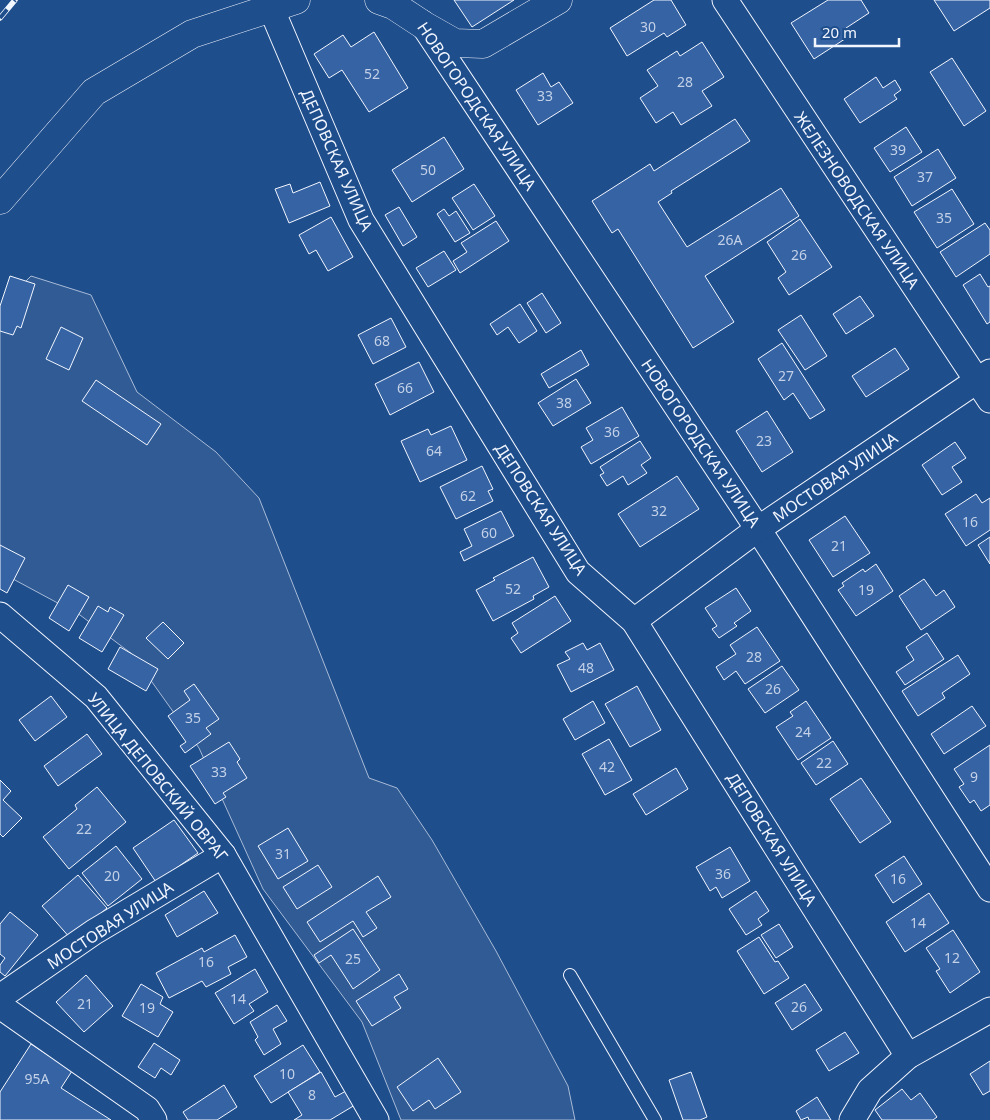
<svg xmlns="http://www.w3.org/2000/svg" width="990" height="1120" font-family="'Noto Sans',sans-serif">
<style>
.built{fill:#305b95;stroke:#a8bbd7}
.building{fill:#3563a3;stroke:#f2f6ff}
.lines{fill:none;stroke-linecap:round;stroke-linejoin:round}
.lane-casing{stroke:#f2f6ff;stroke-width:14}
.street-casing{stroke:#f2f6ff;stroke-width:27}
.secondary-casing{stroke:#f2f6ff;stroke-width:29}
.lane{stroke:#1f4e8c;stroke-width:12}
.street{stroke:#1f4e8c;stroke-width:25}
.secondary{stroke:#1f4e8c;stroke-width:28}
.rail-casing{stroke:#f2f6ff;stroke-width:5.5}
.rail{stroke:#1f4e8c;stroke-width:4;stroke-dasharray:11;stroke-linecap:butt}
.labels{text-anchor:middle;stroke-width:4;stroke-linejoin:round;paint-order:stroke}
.number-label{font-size:14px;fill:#c3d1e8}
.street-label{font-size:16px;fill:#f2f6ff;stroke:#1f4e8c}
</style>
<rect width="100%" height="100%" fill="#1f4e8c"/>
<polygon class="built" points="31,276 91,295 137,392 216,452 259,498 369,778 397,788 432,840 496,951 568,1086 575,1120 401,1120 362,1022 263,889 199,748 132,654 80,615 0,572 0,307"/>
<g class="building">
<polygon points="454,0 514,0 472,27"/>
<polygon points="654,0 671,0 686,25 667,37 664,33 627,56 610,28"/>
<polygon points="828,0 861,0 869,13 846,28 851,35 814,59 791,23"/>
<polygon points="934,0 990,0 990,8 954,31"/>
<polygon points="374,32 408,88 369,112 342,70 329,78 314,54 343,35 351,47"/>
<polygon points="702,42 724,77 702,91 712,106 681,125 673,112 656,123 640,98 658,86 647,70 677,51 680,56"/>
<polygon points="952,58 986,111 964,126 930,72"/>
<polygon points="543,73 551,87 559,82 573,103 538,125 516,90"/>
<polygon points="876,77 883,88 895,80 901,90 894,95 897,99 860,123 844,99"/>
<polygon points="735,119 750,141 671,191 672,193 658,202 687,247 781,188 799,216 705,276 734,322 693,348 618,229 612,233 592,201 650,164 654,171"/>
<polygon points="906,127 922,152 890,172 874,148"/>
<polygon points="444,137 464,169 412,202 392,170"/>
<polygon points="938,149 956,178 912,206 894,177"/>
<polygon points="320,182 330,206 289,223 275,189 290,184 293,193"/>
<polygon points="474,184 495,216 473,230 452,198"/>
<polygon points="952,189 974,224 937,248 914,212"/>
<polygon points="399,207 417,237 403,246 385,215"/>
<polygon points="444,209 449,216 456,211 470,233 455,242 437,214"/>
<polygon points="331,217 353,257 328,271 316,250 309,254 299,235"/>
<polygon points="800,219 832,267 789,295 778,278 786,272 767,242"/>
<polygon points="496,221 509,241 460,273 453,261 467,252 461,243"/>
<polygon points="985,223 990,230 990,254 956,277 940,252"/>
<polygon points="444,251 456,270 428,287 416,268"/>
<polygon points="980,274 988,287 990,286 990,322 987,324 963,285"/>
<polygon points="10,276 35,284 21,328 17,326 13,335 0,331 0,306"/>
<polygon points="542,293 561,323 546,333 527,303"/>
<polygon points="860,296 874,316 846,334 833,314"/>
<polygon points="520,304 537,331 519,343 508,327 497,335 490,324"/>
<polygon points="801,315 827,356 805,370 778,330"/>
<polygon points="391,318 406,347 373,364 358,335"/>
<polygon points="61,327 83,338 69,370 46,359"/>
<polygon points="782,343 825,410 810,419 793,393 784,400 758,359"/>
<polygon points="895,348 909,369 866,397 852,376"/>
<polygon points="581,350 589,365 549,388 541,374"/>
<polygon points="419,362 434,392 390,415 375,384"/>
<polygon points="576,379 591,403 553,426 538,403"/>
<polygon points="96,380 161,424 147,445 82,401"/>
<polygon points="622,407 639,436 591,464 581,447 593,440 586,428"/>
<polygon points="767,411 793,452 762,472 736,431"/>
<polygon points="451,426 467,460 420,482 401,441 428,429 431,435"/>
<polygon points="640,441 651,458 641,465 647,473 628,485 623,476 607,486 600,475 604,473 600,467"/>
<polygon points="955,442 966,458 952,467 962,482 942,495 922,465"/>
<polygon points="482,466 493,489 488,491 493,501 456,519 440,487"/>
<polygon points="677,476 699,509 640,547 618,514"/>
<polygon points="976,494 982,503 990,498 990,530 966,546 945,514"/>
<polygon points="501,511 514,536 464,561 460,552 472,546 464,529"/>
<polygon points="845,516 870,553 833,577 809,540"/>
<polygon points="990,537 990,564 978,545"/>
<polygon points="0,545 25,558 7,593 0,589"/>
<polygon points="533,557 549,587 533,596 534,599 493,621 476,590 495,580 493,578"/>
<polygon points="876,564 893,591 856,616 838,590 844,586 842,583 863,569 865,572"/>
<polygon points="924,579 936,596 944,590 955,607 921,630 899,596"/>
<polygon points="68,585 89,597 69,631 49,618"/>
<polygon points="736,588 751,611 734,623 737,626 719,638 712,629 717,626 705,608"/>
<polygon points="555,596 571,621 521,653 511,638 518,633 512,623"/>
<polygon points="98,606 108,612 110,607 124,615 102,652 79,638"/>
<polygon points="163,622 184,643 168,659 146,638"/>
<polygon points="757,627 780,661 745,684 736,671 724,680 716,667 736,654 730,645"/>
<polygon points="927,633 944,659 905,685 896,672 914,660 906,647"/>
<polygon points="583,643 587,650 600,643 614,670 571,692 557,665 570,659 565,652"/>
<polygon points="120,647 158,669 146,691 108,669"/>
<polygon points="958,655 970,674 942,693 945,698 918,716 902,691"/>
<polygon points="782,666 799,690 765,713 748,689"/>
<polygon points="194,684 219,719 206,728 211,734 185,753 180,746 186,742 168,716 190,700 184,691"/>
<polygon points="637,686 661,730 630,747 605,704"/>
<polygon points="51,696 67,717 35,741 19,720"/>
<polygon points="593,701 605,723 575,740 563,719"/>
<polygon points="806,701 831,738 798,760 776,727 793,716 790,712"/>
<polygon points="972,706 986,726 944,754 931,734"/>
<polygon points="87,734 102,754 58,786 44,766"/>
<polygon points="609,739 632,780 605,795 582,754"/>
<polygon points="833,741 848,764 816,785 801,763"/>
<polygon points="229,742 240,759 237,762 247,778 223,793 226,797 215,804 190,766"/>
<polygon points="990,745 990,805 981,811 974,800 970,803 959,787 964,784 954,769"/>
<polygon points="676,768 688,789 646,815 633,794"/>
<polygon points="861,778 891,822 860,843 830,799"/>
<polygon points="0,780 11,791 3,800 22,818 3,837 0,834"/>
<polygon points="97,787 126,822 69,869 43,837 77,809 75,805"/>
<polygon points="174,820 198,853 156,882 133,848"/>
<polygon points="288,828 308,861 278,879 258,846"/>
<polygon points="116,846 142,879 108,906 82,873"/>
<polygon points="730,847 750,881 722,898 716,887 710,891 696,867"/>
<polygon points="904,856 922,884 893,903 875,875"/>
<polygon points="318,865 332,887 297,909 283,887"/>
<polygon points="78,875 107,908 71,939 42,906"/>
<polygon points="378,876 391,897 366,912 377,928 363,937 353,921 320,942 307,922"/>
<polygon points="204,891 218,913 177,937 165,915"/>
<polygon points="756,891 769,911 758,919 762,925 746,935 729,909"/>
<polygon points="929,893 949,923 905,952 886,922"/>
<polygon points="10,912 38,935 5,976 0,972 0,965 5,958 0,954 0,924"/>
<polygon points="779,924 793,947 776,958 761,935"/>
<polygon points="353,929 380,970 353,989 331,955 319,963 314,955"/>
<polygon points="953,930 980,972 950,993 936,971 940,969 926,948"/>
<polygon points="235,935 247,957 228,967 231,974 206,987 202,981 169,998 156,973 202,948 204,952"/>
<polygon points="759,937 775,962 778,961 789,978 764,994 737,951"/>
<polygon points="255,969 268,992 249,1004 254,1011 234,1024 215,993"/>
<polygon points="399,974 408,989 394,997 401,1008 372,1026 356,1001"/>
<polygon points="86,975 113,1006 84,1032 56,1002"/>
<polygon points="141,984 163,997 160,1004 173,1012 158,1037 122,1016"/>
<polygon points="805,984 822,1010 792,1030 775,1003"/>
<polygon points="277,1005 287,1021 273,1029 281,1044 264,1055 255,1040 258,1037 250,1022"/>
<polygon points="845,1032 859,1053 829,1071 816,1050"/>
<polygon points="154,1043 180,1060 171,1075 161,1068 155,1078 138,1067"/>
<polygon points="31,1044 72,1071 61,1088 111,1120 0,1120 0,1092"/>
<polygon points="303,1045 320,1072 271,1103 254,1076"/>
<polygon points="438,1058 461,1092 435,1109 429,1100 413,1111 397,1087"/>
<polygon points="990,1061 990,1091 983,1095 970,1074"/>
<polygon points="321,1072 335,1097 346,1091 355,1105 330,1120 294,1120 302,1115 288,1092"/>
<polygon points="691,1072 707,1117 700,1120 683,1120 669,1080"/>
<polygon points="224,1085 237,1107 217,1120 188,1120 183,1112"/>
<polygon points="902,1089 911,1100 920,1093 937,1117 933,1120 882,1120 875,1110"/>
<polygon points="817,1097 831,1120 809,1120 808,1117 801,1120 796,1111"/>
</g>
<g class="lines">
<defs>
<polyline id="lane" points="570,975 655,1120"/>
<g id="street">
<polyline points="725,0 990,400"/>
<polyline points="271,8 361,220 578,572 634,621 908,1056"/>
<polyline points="422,23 758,529 990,889"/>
<polyline points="0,615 96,697 223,855 376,1120"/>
<polyline points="634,621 758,529 990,372"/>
<polyline points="0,997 94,932 223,855"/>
<polyline points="0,1006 147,1109 154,1120"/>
<polyline points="852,1120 870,1090 908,1056 990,1010"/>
</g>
<g id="secondary">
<polyline points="379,0 393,5 425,26 455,43 483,44 558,0"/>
<polyline points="0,200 94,92 192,34 296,0"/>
</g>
</defs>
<use href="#lane" class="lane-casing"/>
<use href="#street" class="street-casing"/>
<use href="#secondary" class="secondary-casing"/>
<use href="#lane" class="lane"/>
<use href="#street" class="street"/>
<use href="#secondary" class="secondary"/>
<defs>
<polyline id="rail" points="0,18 15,0"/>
</defs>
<use href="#rail" class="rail-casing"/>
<use href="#rail" class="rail"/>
</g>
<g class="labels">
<g class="number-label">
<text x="648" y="32">30</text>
<text x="372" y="79">52</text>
<text x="685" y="87">28</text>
<text x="545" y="101">33</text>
<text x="898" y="155">39</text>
<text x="428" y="175">50</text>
<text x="925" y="182">37</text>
<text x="944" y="223">35</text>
<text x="730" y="245">26А</text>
<text x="799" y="260">26</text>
<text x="382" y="346">68</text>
<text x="786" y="381">27</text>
<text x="405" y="393">66</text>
<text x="564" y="408">38</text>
<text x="612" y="437">36</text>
<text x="764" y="446">23</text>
<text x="434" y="456">64</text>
<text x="468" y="501">62</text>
<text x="659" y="516">32</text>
<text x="970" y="527">16</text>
<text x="489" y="538">60</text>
<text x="839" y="551">21</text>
<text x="513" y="594">52</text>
<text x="866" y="595">19</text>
<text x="754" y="662">28</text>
<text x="586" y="673">48</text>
<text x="773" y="694">26</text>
<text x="193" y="723">35</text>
<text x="803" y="737">24</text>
<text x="824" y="768">22</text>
<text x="607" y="772">42</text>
<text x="219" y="777">33</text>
<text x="974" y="782">9</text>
<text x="84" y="834">22</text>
<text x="283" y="859">31</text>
<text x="723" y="879">36</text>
<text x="112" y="881">20</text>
<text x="898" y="884">16</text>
<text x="918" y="928">14</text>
<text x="952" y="963">12</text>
<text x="353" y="964">25</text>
<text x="206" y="967">16</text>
<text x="238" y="1004">14</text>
<text x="85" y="1009">21</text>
<text x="799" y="1012">26</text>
<text x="147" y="1013">19</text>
<text x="287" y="1079">10</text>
<text x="37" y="1084">95А</text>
<text x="312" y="1100">8</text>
</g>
<g class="street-label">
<text transform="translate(477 106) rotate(56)" y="6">НОВОГОРОДСКАЯ УЛИЦА</text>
<text transform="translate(337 160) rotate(66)" y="6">ДЕПОВСКАЯ УЛИЦА</text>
<text transform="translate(857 200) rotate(56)" y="6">ЖЕЛЕЗНОВОДСКАЯ УЛИЦА</text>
<text transform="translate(701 443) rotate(56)" y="6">НОВОГОРОДСКАЯ УЛИЦА</text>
<text transform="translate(835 477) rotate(-34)" y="6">МОСТОВАЯ УЛИЦА</text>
<text transform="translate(541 509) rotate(57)" y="6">ДЕПОВСКАЯ УЛИЦА</text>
<text transform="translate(158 777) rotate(51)" y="6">УЛИЦА ДЕПОВСКИЙ ОВРАГ</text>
<text transform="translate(772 839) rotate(58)" y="6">ДЕПОВСКАЯ УЛИЦА</text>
<text transform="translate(110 925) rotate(-33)" y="6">МОСТОВАЯ УЛИЦА</text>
</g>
</g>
<path d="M815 38v8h84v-8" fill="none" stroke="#f2f6ff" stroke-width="2.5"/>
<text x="822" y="38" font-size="15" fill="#f2f6ff" stroke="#1f4e8c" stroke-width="4" paint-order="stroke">20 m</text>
</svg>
